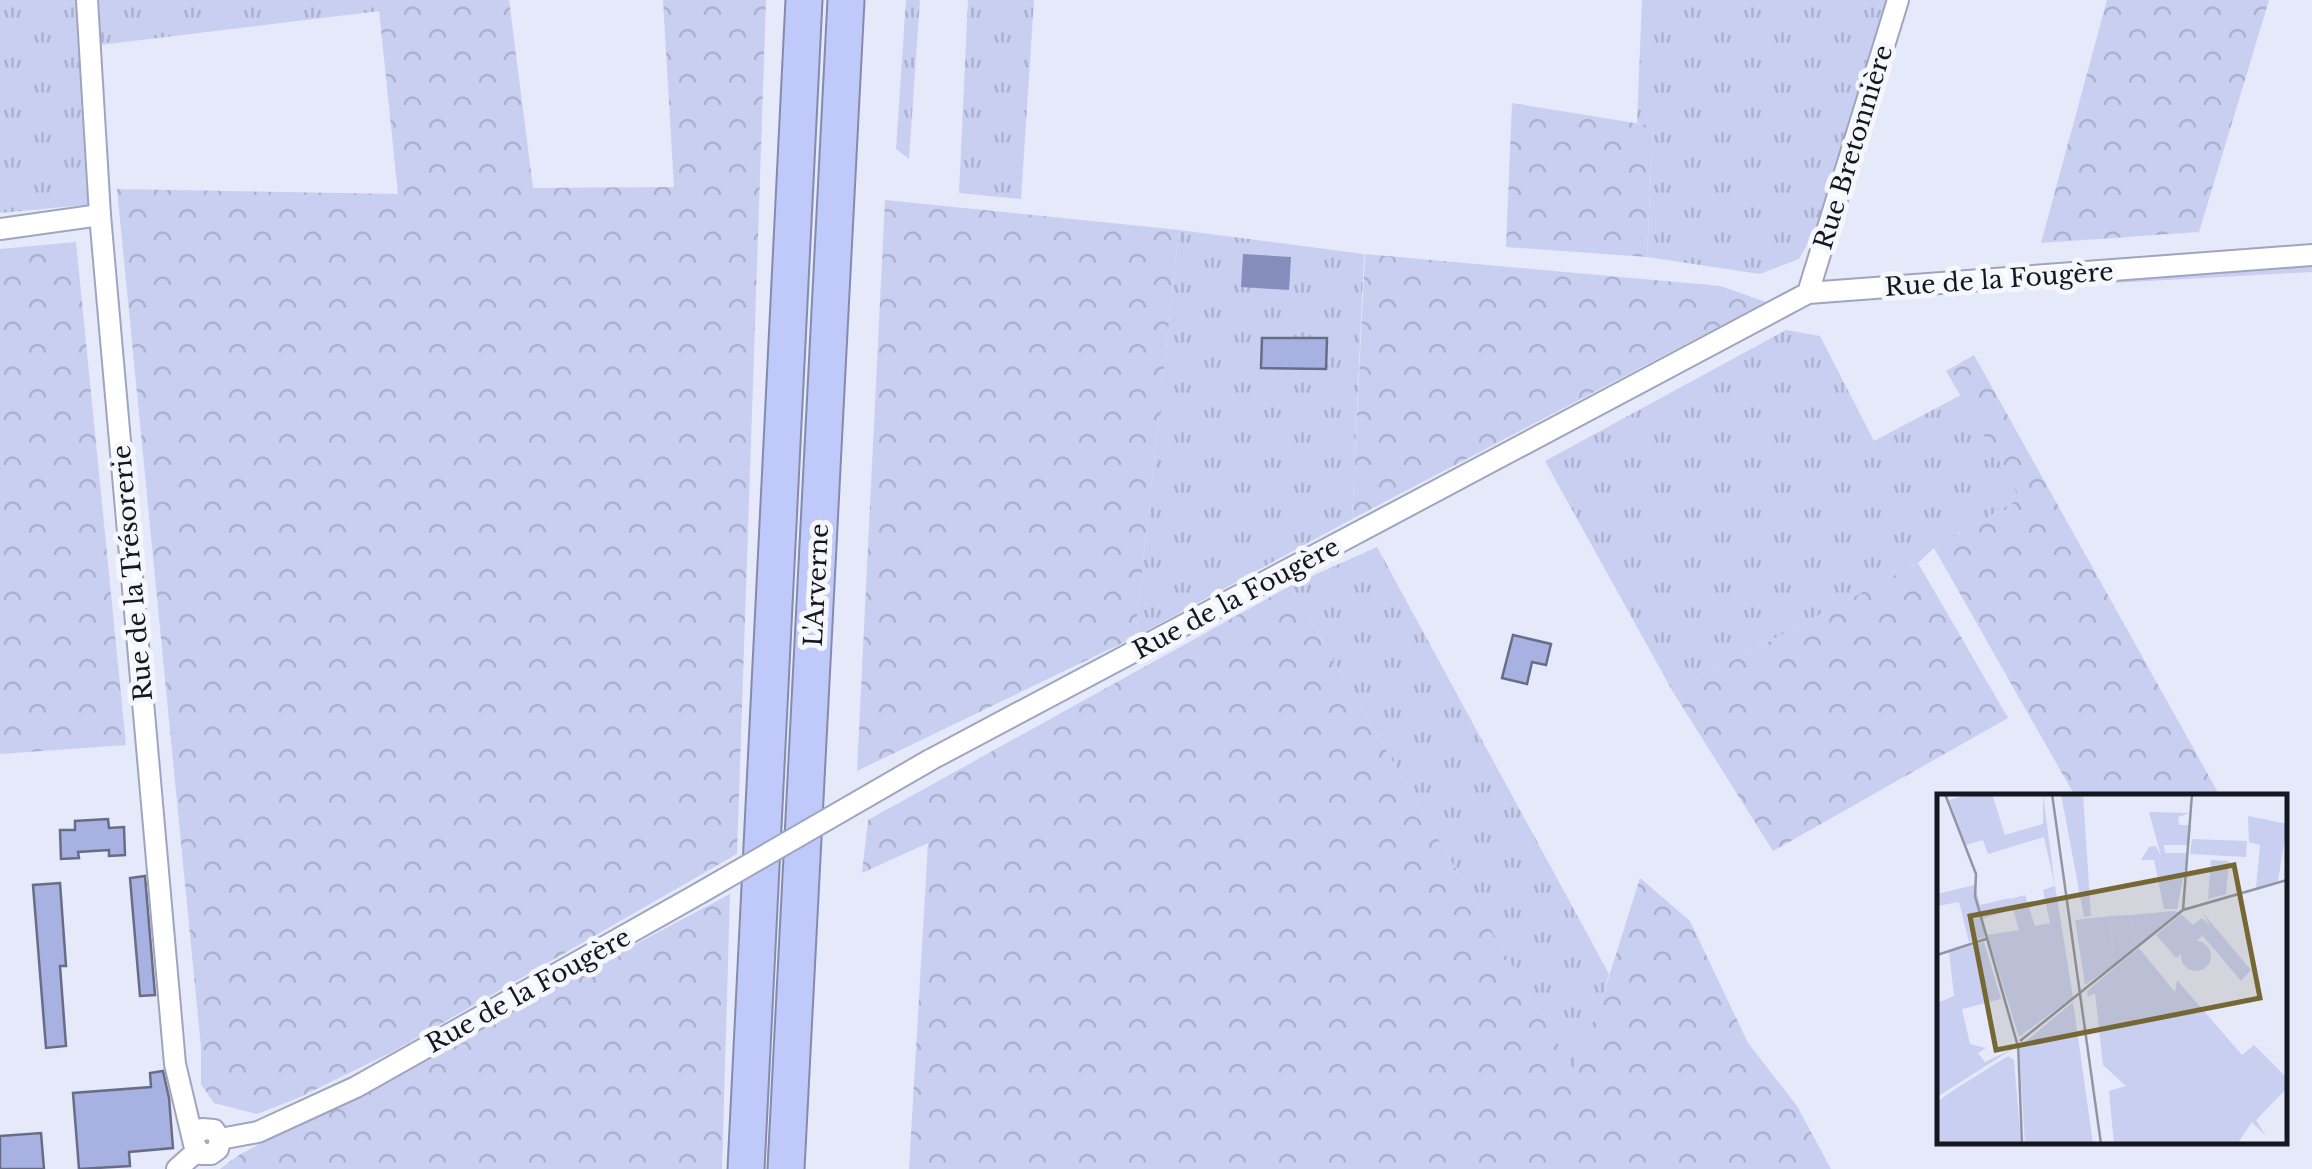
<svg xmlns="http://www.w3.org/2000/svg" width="2312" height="1169" font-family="'Libre Baskerville',serif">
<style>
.grass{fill:url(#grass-tufts)}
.forest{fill:url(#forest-crowns)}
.water{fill:#848dbb}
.building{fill:#a8b2e2;stroke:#686d86;stroke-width:2.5}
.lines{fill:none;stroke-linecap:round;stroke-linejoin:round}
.minor-casing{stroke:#9fa5c0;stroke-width:24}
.motorway-casing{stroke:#848bae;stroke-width:39}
.minor{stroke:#fff;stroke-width:20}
.motorway{stroke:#bfc9fa;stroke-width:35}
.minor-bridge-casing{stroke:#9fa5c0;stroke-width:24;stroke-linecap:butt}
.minor-bridge{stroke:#fff;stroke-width:20}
.labels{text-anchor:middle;stroke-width:10;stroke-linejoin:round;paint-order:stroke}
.street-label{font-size:25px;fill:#151720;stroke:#f5f7fc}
.inset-road{fill:none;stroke:#9295a3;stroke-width:2.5}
.view{fill:#756835;fill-opacity:0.15;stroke:#756835;stroke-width:5}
.inset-edge{fill:none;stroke:#151720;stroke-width:5}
</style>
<defs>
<pattern id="grass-tufts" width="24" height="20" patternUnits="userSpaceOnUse" patternTransform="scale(2.5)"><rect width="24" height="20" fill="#c8cff1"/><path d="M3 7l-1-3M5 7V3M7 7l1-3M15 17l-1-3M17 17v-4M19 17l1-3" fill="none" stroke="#abb1ce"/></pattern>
<pattern id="forest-crowns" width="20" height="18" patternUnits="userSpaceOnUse" patternTransform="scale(2.5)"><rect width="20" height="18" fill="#c8cff1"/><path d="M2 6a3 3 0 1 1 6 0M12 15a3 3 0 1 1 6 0" fill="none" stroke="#abb1ce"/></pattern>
</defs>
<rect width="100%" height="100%" fill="#e5e9fa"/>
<g class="grass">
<polygon points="0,0 80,0 95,204 0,213"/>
<polygon points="99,0 378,0 380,11 100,45"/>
<polygon points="906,0 920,0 909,159 896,149"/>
<polygon points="968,0 1034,0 1021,199 959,193"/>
<polygon points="1642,0 1889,0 1827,209 1799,259 1760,274 1647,257 1653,127 1637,123"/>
<polygon points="1179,230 1364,254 1352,519 1135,637"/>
<polygon points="2312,264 2312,272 1861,297"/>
<polygon points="1786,330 1820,336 1874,441 1961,395 2021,498 1934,548 1918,563 1673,692 1545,461"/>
<polygon points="1377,547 1609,974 1601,1002 1575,1073 1290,586"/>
</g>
<g class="forest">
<polygon points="378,0 509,0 533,188 674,187 663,0 766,0 737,854 392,1052 298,1098 257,1114 214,1103 201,1084 201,1047 117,189 398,194"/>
<polygon points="2107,0 2269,0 2199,232 2041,243"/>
<polygon points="1512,103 1653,126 1647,257 1506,247"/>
<polygon points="885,200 1179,230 1135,637 857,771"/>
<polygon points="76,242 126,745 0,754 0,249"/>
<polygon points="1365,254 1720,286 1766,302 1352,519"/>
<polygon points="1974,355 2220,796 2075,796 1934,548 2021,498 1946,371"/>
<polygon points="1918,563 2008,718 1773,851 1673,692"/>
<polygon points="1290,586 1574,1071 1601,1002 1640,878 1690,921 1748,1043 1797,1106 1831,1169 909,1169 928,843 862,873 868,820"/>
<polygon points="730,894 722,1169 220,1169 239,1155"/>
</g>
<polygon class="water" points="1243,254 1291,257 1289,290 1241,287"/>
<g class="building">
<polygon points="1262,338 1327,338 1326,369 1261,368"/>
<polygon points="1513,635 1551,644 1546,665 1532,662 1527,684 1502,678"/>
<polygon points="108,819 109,828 124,827 125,855 109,856 109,850 78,852 79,858 61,859 60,830 75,830 75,821"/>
<polygon points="145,876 155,995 140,996 130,878"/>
<polygon points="60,883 66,966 60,966 66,1046 46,1048 33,885"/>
<polygon points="163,1071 169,1098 173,1148 129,1152 130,1166 79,1169 73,1093 151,1087 150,1073"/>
<polygon points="41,1133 44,1169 0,1169 0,1136"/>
</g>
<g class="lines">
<defs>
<g id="minor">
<polyline points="87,0 100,215 175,1064 194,1144 201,1154 211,1154 218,1149 220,1139 214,1130 202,1129 194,1137 194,1144"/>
<polyline points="0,229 100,215"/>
<polyline points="1808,293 1898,0"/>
<polyline points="930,760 1808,293 2312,255"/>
<polyline points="220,1139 258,1132 356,1087 700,893"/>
<polyline points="177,1169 197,1151"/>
</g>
<g id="motorway">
<polyline points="746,1169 804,0"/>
<polyline points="786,1169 846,0"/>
</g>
</defs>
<use href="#minor" class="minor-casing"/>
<use href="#motorway" class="motorway-casing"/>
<use href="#minor" class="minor"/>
<use href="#motorway" class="motorway"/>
<defs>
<polyline id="minor-bridge" points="700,893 930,760"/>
</defs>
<use href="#minor-bridge" class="minor-bridge-casing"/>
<use href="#minor-bridge" class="minor-bridge"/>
</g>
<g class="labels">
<g class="street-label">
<text transform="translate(1853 147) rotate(-73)" y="9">Rue Bretonnière</text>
<text transform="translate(1999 279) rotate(-4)" y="9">Rue de la Fougère</text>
<text transform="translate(132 573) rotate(-95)" y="9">Rue de la Trésorerie</text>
<text transform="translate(816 585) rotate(-87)" y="9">L'Arverne</text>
<text transform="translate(1236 598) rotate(-28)" y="9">Rue de la Fougère</text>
<text transform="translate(528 990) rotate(-29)" y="9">Rue de la Fougère</text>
</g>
</g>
<g transform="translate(1937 794)">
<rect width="350" height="350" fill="#e5e9fa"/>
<path d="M32,0H55L68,41L106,30V0L118,92L107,43L51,60L46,46L29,51L12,6ZM124,0H146L154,122L147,123ZM212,18L253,19L241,23L242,31H254L252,51H227L228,59H251L240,115H227L217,66H204L212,53L219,52L224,62ZM311,22L350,30L341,87L319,94L323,51L312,48ZM255,45L310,47L309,63L253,60ZM38,91L43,111L73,104L76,115L45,125L48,143L32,148L22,108L0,112V100ZM244,120L256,131L265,124L275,134L239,164L219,141ZM194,121L199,152L177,170L173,122ZM202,154L238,198L236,210L193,161Z" fill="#c8cff1"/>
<path d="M274,66L292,67L289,100L271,105ZM118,92L136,203L82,243L50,141L82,136L73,105L88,101L98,132L113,129L106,96ZM236,117L241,118L199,152L194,121ZM266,119L314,176L304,187L266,142L274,134ZM173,122L177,170L148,191L138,126ZM244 162a15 15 0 1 1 30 0a15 15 0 1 1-30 0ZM47,148L64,205L25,215L33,250L49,254L41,259L48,268L77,254L0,303V209L17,202L12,158ZM193,161L236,209L240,186L305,261L317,251L350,284V294L319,326L329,342L315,328L300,350H177L172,297L189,292L166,271L158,199L151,203L150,197ZM136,208L156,350H88L82,253Z" fill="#c8cff1"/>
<path d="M20,294L44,333L31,350H0V308Z" fill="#c8cff1"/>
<path d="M71,262L77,266L84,350H18L43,333L20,294Z" fill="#c8cff1"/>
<path class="inset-road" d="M8,0L39,80L38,102L80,249M115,0L164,350M246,116L255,0M0,161L49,145M83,247L246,116L350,86M81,249L85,350"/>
<path class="view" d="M297,71L323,204L59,256L33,122Z"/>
<rect width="350" height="350" class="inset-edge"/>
</g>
</svg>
